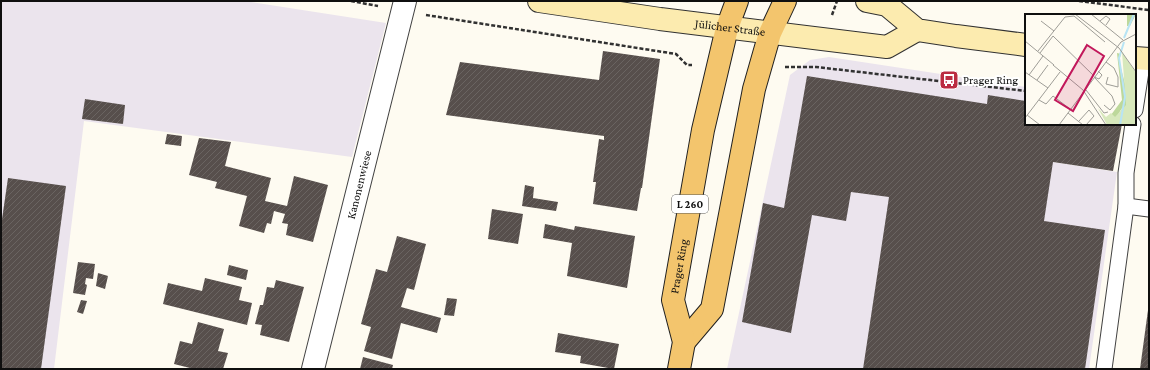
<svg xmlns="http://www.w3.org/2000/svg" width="1150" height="370" font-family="'Crimson Pro',serif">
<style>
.industrial{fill:#ebe4ed}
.building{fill:url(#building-hatch)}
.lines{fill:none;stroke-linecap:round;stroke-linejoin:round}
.lane-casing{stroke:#424242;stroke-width:17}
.street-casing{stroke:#424242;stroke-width:24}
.secondary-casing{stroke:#313131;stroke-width:24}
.primary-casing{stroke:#202020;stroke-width:24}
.path{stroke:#313131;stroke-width:2.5;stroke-dasharray:4 2;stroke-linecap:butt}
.lane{stroke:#fff;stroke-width:15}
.street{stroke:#fff;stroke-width:22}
.secondary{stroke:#fcebaf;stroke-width:22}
.primary{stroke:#f3c56d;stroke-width:22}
.labels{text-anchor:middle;stroke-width:4;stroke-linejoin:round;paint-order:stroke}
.shield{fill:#fff;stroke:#575757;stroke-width:1}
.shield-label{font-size:11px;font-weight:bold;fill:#0f0f0f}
.street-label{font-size:12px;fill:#0f0f0f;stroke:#fff}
.poi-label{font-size:12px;fill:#0f0f0f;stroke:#fff;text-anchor:start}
.inset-river{fill:none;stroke:#b8e4f4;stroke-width:2}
.inset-road{fill:none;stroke:#9e9d97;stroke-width:1}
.view{fill:#c2185b;fill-opacity:0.15;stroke:#c2185b;stroke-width:2}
.inset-edge{fill:none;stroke:#0f0f0f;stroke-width:2}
</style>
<defs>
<pattern id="building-hatch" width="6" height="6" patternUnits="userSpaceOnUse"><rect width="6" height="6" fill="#574f4c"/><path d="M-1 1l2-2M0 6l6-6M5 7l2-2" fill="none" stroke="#6a6461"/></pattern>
</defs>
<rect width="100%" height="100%" fill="#fefbf1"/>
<g class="industrial">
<polygon points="1,1 244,1 386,23 352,157 84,121 54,369 1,369"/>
<polygon points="829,57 1026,87 1026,124 1053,162 1117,172 1089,369 727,369 790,75 810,60"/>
</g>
<g class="building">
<polygon points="603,51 660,59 642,188 641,188 637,211 593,204 596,182 593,182 599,139 604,140 604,136 446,115 460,62 599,80"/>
<polygon points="807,76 987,104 988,95 1026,101 1026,124 1122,124 1113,171 1053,162 1044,221 1105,230 1085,369 863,369 889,197 851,192 846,221 812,215 791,333 742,322 763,203 784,208"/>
<polygon points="85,99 125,105 123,124 82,119"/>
<polygon points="167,134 182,136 181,146 165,144"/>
<polygon points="199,138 231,142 225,166 271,178 265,201 287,206 294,176 328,185 313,242 286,235 288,224 282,223 285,214 274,211 271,224 267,223 264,233 239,226 247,196 215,188 217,182 189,175"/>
<polygon points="8,178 66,186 41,369 1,369 1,226"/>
<polygon points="525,185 534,187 533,198 558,202 556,211 522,206"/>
<polygon points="492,209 523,214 518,244 488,239"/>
<polygon points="545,224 574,230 575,226 635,236 627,288 567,276 572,243 543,238"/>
<polygon points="397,236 426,244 414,290 407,288 401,307 441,318 437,333 401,323 392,359 364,351 371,327 361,324 376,269 387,272"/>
<polygon points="78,262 95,264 93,279 86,278 85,284 87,285 85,295 73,293"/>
<polygon points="229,265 248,270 246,280 227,275"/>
<polygon points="98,273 108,276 105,289 96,286"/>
<polygon points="205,278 242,287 239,300 252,303 247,325 163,304 168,283 202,291"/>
<polygon points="276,280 304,287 289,342 260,335 262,325 255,324 260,305 263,305 267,287 274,288"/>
<polygon points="447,298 457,299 454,316 444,315"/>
<polygon points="81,300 87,301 83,314 77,312"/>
<polygon points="1148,310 1149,369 1140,369"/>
<polygon points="198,322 224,329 218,351 228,353 223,369 194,369 174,364 180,341 192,344"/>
<polygon points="558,333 619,344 614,369 580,363 581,356 555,352"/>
<polygon points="363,357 393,365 392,369 360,369"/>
</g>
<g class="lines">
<defs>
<g id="lane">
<polyline points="1135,110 1143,59"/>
<polyline points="1126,206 1149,209"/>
<polyline points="1104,369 1126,206 1126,173 1133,124"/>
</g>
<g id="street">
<path id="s1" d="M313,369L405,1"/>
</g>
<g id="secondary">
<path id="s2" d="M539,1L660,19L887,47L917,30"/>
<polyline points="867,1 887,5 917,30 956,36 1026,45"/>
<polyline points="1135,58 1149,59"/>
</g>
<g id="primary">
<polyline points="684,342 712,309 754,89 770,33 785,1"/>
<path id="s3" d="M679,369L684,342L673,300L703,130L727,28L737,1"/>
</g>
</defs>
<use href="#lane" class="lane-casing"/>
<use href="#street" class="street-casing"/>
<use href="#secondary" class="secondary-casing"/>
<use href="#primary" class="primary-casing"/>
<g class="path">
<polyline points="351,1 378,6"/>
<polyline points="1079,1 1149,10"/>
<polyline points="426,15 676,54 687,65 692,65"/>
<polyline points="832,15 837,1"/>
<polyline points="785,67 816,67 1026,91"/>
</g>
<use href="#lane" class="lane"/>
<use href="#street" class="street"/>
<use href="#secondary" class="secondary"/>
<use href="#primary" class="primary"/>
</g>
<defs>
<symbol id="bus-square" viewBox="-11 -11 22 22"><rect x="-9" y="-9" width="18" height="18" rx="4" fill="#bb2b41" stroke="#fff"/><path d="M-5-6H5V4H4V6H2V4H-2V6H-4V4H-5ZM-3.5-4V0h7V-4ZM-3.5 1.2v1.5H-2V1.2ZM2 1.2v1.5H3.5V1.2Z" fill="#fff"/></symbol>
</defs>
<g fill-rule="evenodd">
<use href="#bus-square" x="938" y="69" width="22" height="22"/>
</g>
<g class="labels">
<rect class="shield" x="672" y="195" width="36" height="18" rx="3"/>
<g class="shield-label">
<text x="690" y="208">L 260</text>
</g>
<g class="street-label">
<text dy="4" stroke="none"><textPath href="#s2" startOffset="193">Jülicher Straße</textPath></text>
<text dy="4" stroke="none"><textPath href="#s1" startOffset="190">Kanonenwiese</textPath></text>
<text dy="4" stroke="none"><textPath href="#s3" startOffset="105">Prager Ring</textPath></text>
</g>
<g class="poi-label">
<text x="963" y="84">Prager Ring</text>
</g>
</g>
<g transform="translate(1025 14)">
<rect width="111" height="111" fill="#fefbf1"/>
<path d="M102,0H111L105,12H102ZM92,39L96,40L94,47L111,111H93L97,94L91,104L86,101L97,86Z" fill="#bdd89b"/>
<path d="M97,38L111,59V111H82L73,94L81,103L86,99L90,103L101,91Z" fill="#d7e8bc"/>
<path class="inset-river" d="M99,24L109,0M95,111L100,83L94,44L99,28"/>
<path class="inset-road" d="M50,0L94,34L111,58M66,0L98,26M16,7L29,17M75,7L81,2L85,5L81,11M0,27L29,51M13,37L40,3L49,2L80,28M15,39L28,22L69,62M81,48L89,54L93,63V73L81,70L83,63M28,51L58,76L81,111M0,58L23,74M4,61L18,42M69,63L87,82L90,90L85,96L79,91M69,63L74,65L77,61L73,57M12,66L23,51M61,76L79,99L83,98M14,86L21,90L28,82L45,95M43,99L58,111M2,101L15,111M0,104L35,58M54,107L64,96L69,102L61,111M34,111L96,28L111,20"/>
<path class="view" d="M62,31L79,42L48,97L30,86Z"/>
<rect width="111" height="111" class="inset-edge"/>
</g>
<rect width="1150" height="370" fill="none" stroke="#0f0f0f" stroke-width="4"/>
</svg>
